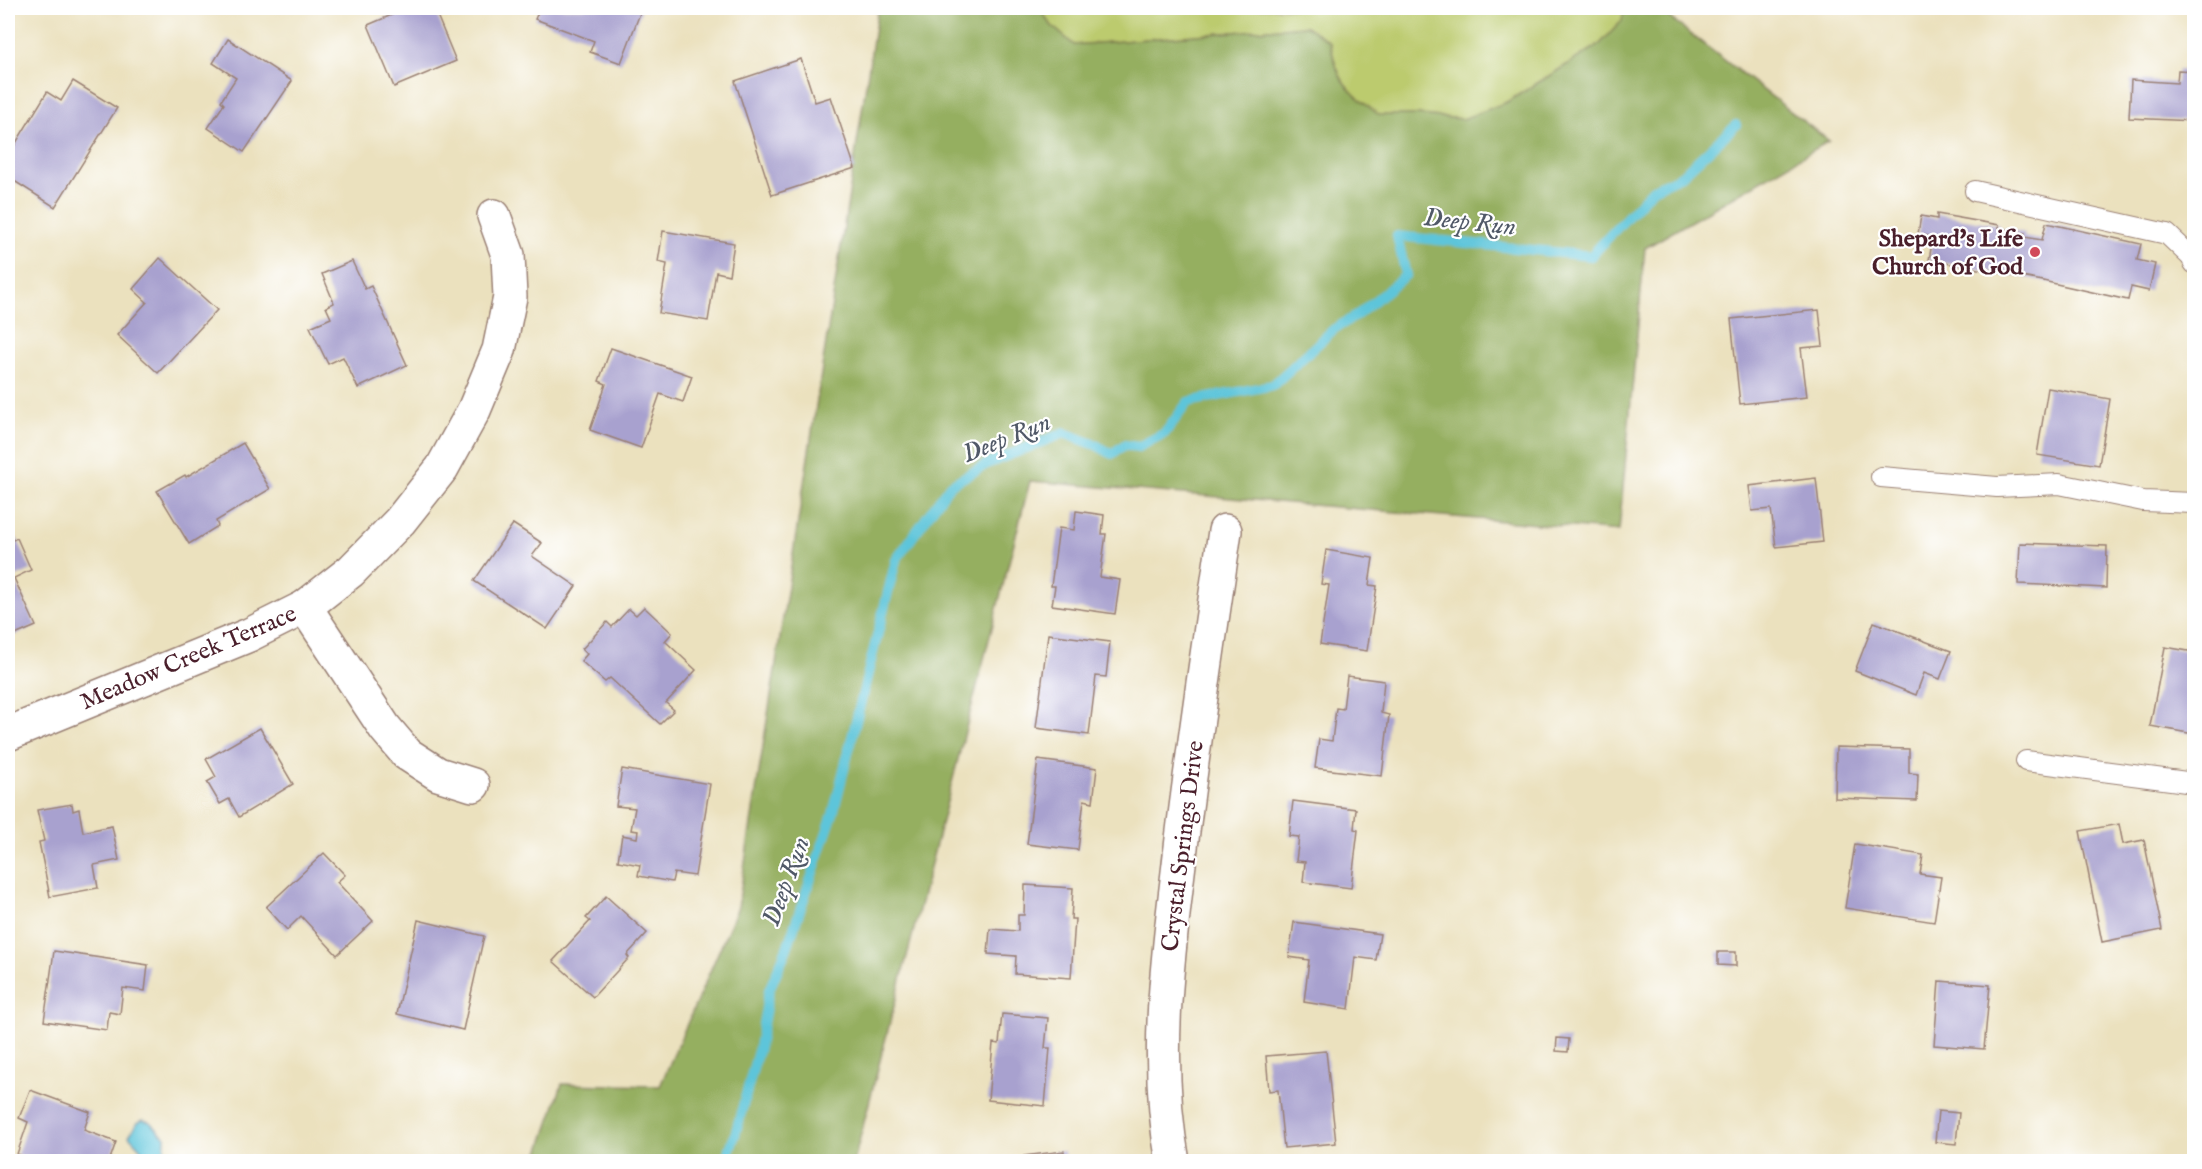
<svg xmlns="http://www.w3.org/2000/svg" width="2202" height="1169" font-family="'IM FELL English',serif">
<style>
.green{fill:#bccb6e;stroke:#83754c;stroke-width:1.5}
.forest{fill:#95af61;stroke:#706746;stroke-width:1.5}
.water{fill:#5dc5da;stroke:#547282;stroke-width:1.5}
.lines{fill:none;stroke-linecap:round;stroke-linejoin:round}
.stream{stroke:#5dc5da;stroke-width:10}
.building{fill:#a8a1cf}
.lane-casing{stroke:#9a8074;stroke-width:22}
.street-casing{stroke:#9a8074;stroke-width:36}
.lane{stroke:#fff;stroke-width:20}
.street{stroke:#fff;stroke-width:33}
.poi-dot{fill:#d1495b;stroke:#fff;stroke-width:2}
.labels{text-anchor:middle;stroke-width:4.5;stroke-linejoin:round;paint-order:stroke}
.poi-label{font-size:24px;font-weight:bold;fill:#4a1f2b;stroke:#fff;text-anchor:end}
.street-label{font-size:24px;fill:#4a1f2b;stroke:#fff}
.water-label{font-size:26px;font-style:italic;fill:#515968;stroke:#fff}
</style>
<rect width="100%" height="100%" fill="#fff"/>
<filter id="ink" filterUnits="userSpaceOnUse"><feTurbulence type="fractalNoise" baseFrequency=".0167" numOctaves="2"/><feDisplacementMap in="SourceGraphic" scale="12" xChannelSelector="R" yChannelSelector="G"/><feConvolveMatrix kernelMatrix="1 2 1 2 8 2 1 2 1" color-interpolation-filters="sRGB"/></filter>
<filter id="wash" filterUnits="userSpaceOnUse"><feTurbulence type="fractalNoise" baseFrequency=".008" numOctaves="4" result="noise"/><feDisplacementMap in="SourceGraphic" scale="24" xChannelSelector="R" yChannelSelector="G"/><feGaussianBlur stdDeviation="1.35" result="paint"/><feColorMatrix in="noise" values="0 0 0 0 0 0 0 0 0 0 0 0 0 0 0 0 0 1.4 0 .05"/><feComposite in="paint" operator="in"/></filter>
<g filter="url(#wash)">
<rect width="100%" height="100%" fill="#ebe1be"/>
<path class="green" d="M1039,8H1624L1622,21L1599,45L1507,102L1464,119L1417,115L1379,116C1347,89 1338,84 1330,42L1306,26L1074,45L1052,26Z"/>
<path class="forest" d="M878,8H1039L1052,26L1074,45L1306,26L1330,42C1338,84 1347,89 1379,115H1417L1463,119L1507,102L1599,45L1622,21L1624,8H1657L1829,141L1645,248L1619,531L1030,481L854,1161L536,1162L562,1084L660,1086L738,907Z"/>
<polygon class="water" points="143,1120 150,1122 165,1137 164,1161 140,1161 141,1149 129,1136 137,1123"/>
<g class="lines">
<polyline class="stream" points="725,1162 735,1135 759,1047 769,990 787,948 833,814 896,560 950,485 989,463 1064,433 1096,445 1112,454 1124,445 1138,447 1165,433 1188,402 1273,385 1334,329 1356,316 1406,275 1397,236 1591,256 1653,189 1681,176 1736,125"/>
</g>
<g id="blocks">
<g class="building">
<polygon points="405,8 434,8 456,61 394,87 368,25 406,9"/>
<polygon points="540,8 642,8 621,63 590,52 594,41 535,19"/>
<polygon points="228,39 292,81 244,152 208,128 224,104 221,101 236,78 213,63"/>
<polygon points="801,59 815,102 831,97 855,168 772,195 735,81"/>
<polygon points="2178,70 2194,71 2194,121 2129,118 2131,80 2177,83"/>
<polygon points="73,81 117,108 55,207 8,177 8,156 47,92 61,101"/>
<polygon points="1937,214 1999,225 1999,228 2025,233 2024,237 2042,240 2046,223 2141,244 2137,260 2155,264 2149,291 2131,287 2128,300 2043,281 1929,260 1933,237 1918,234 1921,216 1937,219"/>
<polygon points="663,231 734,243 729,275 716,272 708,321 659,313 667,264 658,262"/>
<polygon points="160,258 217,310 158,373 117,335 147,302 133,289"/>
<polygon points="352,261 365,289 371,286 407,365 358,388 343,357 328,364 310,327 331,318 326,307 334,303 322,274"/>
<polygon points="1819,310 1823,346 1801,348 1807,397 1740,404 1731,319"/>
<polygon points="611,348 692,376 683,402 660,394 641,448 590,430 606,384 599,381"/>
<polygon points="2048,388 2110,399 2099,465 2037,455"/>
<polygon points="243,443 270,489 216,521 218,526 189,544 157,491 185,475 186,477"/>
<polygon points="1816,478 1823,542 1776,547 1771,509 1752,511 1749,486"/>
<polygon points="1076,511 1104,515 1102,534 1106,534 1100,577 1120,580 1115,614 1052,605 1055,586 1051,586 1059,528 1074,530"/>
<polygon points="513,524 542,543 532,556 576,586 547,629 474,581"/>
<polygon points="17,538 31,570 14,578 36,626 8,638 8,542"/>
<polygon points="2020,543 2107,546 2106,588 2018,584"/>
<polygon points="1326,550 1373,558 1369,585 1377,586 1367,651 1320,644 1329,585 1321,584"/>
<polygon points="644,607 672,633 665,641 696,670 666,703 674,710 660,724 610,678 605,682 581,661 587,654 582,649 607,622 612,627 629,609 636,615"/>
<polygon points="1874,622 1951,651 1940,679 1924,673 1916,695 1855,671"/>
<polygon points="1048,634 1110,642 1106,677 1096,676 1089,735 1036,728"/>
<polygon points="2165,647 2194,652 2194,734 2150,726"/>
<polygon points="1347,676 1384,681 1381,713 1389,715 1382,776 1315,768 1319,739 1332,741 1336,708 1343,709"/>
<polygon points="260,728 293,784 239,817 229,799 220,804 207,782 216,777 206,759"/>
<polygon points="1836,747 1909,749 1909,773 1918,774 1917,801 1835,798"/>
<polygon points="1038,760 1097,768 1093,802 1084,800 1078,850 1027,844"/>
<polygon points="622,769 710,784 695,876 674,873 672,882 638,876 640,865 618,861 622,835 637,838 638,831 631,830 635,808 616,806"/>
<polygon points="1293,801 1356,809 1354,829 1358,830 1351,888 1303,882 1305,862 1296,861 1299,837 1289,836"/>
<polygon points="72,804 73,811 79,809 83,832 112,826 119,860 94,865 98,888 50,897 39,842 44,841 37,810"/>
<polygon points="2119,824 2123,844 2144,840 2162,930 2102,942 2080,831"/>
<polygon points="1855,844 1923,855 1920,874 1941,877 1934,922 1845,908"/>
<polygon points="324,853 345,875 337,882 373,921 337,955 301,916 287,930 266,907"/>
<polygon points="1025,885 1073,888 1071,919 1075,919 1071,978 1015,974 1016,956 988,954 990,929 1018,931 1018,915 1024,915"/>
<polygon points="606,896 647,933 627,955 629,958 593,997 553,961 590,921 586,918"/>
<polygon points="418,920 484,936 463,1030 397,1014"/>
<polygon points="1294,922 1380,934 1376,960 1355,957 1349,1009 1304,1002 1309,960 1289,957"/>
<polygon points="54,951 148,965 145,991 123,988 120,1014 109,1012 107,1030 44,1021"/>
<polygon points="1718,952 1736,952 1736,966 1718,965"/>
<polygon points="1939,981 1990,985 1984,1049 1934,1045"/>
<polygon points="1002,1014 1048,1018 1045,1048 1050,1048 1045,1106 988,1100 993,1043 999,1044"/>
<polygon points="1557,1038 1569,1039 1568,1052 1556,1051"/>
<polygon points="1326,1051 1336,1143 1284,1148 1278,1090 1269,1091 1266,1056"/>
<polygon points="30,1090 90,1112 84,1130 116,1142 109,1162 86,1162 77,1158 75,1162 38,1162 17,1154 28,1122 19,1118"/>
<polygon points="1938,1111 1959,1113 1956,1144 1935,1142"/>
<polygon points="1064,1151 1065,1162 1025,1162 1024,1156"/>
</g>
</g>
</g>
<g filter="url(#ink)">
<use href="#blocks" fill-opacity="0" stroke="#9a8074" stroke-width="1.5"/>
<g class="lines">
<defs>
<g id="lane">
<polyline points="1975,191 2167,234 2191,257 2194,263"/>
<polyline points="1881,477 1997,487 2059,484 2143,501 2194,503"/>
<polyline points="2026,761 2194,783"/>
</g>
<g id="street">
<polyline points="305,607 385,728 407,754 438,774 473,785"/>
<polyline points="8,734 249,635 305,607 351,571 400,521 442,468 474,410 499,350 510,297 508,255 494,216"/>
<path d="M1173,1162C1154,1063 1167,962 1179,864C1192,753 1209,642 1225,531"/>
</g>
</defs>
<use href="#lane" class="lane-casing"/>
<use href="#street" class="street-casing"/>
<use href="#lane" class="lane"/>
<use href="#street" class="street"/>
</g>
</g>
<circle class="poi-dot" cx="2035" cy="252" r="6"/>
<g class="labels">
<g class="poi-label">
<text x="2023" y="246">Shepard's Life<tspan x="2023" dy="28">Church of God</tspan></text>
</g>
<g class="street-label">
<text transform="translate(188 657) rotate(-23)" y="8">Meadow Creek Terrace</text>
<text transform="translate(1182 846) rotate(-83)" y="8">Crystal Springs Drive</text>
</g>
<g class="water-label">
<text transform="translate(1470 221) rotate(6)" y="9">Deep Run</text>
<text transform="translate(1006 437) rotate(-22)" y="9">Deep Run</text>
<text transform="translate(785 881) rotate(-70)" y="9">Deep Run</text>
</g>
</g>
<rect width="2202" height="1169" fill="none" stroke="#fff" stroke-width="30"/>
</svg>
